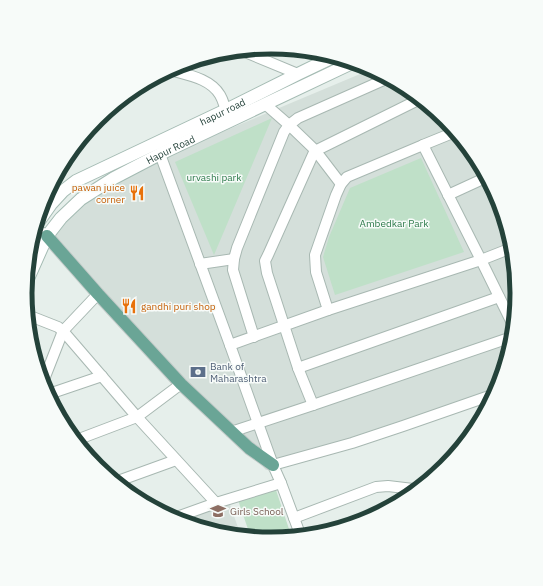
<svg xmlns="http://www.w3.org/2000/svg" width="543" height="586" font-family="'IBM Plex Sans',sans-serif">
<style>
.built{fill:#d4dfda}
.green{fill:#bfe0c8}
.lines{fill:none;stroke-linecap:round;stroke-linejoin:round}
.street-casing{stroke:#a8b8b2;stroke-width:12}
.secondary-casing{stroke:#a4bbb3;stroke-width:14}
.primary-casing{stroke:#c2cac8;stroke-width:14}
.street{stroke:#fff;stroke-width:10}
.secondary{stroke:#fff;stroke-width:12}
.primary{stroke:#6aa596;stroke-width:12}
.labels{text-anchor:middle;stroke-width:3;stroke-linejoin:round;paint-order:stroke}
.street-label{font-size:10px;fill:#24423a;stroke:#f7fbf9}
.park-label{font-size:10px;fill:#2d7a4b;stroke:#f7fbf9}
.food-label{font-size:10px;fill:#c56008;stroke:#f7fbf9;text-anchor:end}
.service-label{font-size:10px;fill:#4e5e75;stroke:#f7fbf9;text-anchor:start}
.education-label{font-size:10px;fill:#785e54;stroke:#f7fbf9;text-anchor:start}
.rim{fill:none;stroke:#24423a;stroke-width:5}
</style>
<rect width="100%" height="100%" fill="#e6efeb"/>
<g class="built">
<polygon points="372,69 446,119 499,199 518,293 499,388 493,397 266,470 178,377 53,234 76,207 115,180 177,151"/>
<polygon points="229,502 240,533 177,521"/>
</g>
<g class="green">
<polygon points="272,118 214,255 175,162"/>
<polygon points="421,158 464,252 335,295 323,257 329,237 350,188"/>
<polygon points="275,487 291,535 271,539 250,535 238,500"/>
</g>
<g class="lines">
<defs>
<g id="street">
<polyline points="245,52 298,74"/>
<path d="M170,70C187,75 210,78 220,95C223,100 224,105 226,110"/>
<polyline points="265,104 289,125 315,150 341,184"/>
<polyline points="423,145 455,132"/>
<polyline points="315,151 418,100"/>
<polyline points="160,154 230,345"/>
<polyline points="448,195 485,178"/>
<polyline points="38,230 47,236"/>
<polyline points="200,264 234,259"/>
<polyline points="328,310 481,260 509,249"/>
<polyline points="30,316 58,327 63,331 137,417 216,503"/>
<polyline points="254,337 233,270 234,259 237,248 284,132 289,125 298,118 386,79"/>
<polyline points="298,368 499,297"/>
<polyline points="43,382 63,331 98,294"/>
<polyline points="49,394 102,376"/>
<polyline points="313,405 298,368 267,273 265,261 268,255 315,150"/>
<polyline points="231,432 313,405 509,338"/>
<polyline points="79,439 137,417 181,384"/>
<polyline points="273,465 352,443 403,426 495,394"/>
<polyline points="118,481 176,460"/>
<polyline points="281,483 273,465 230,345 328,310 316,272 315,255 336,195 341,184 347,177 423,145 481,260 512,323"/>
<polyline points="174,518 216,503 281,483 300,534"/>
<polyline points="294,518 376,487 388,486 413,489"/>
</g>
<g id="secondary">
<path id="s1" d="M39,221L51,204L63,191L76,181L226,110L298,74L331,58"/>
<path id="s2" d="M27,281L47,236L61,218L81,199L114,178L160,154L352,63"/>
</g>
<polyline id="primary" points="47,236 98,294 181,384 249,448 273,465"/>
</defs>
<use href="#street" class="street-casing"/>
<use href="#secondary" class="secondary-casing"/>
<use href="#primary" class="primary-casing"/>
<use href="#street" class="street"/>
<use href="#secondary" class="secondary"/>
<use href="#primary" class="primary"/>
</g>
<defs>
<symbol id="restaurant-bare" viewBox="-9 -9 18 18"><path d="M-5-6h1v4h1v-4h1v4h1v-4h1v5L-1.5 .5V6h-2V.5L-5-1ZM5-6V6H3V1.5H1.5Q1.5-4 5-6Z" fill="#e8710a" stroke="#f7fbf9" stroke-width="2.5" paint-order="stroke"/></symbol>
<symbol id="bank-bare" viewBox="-9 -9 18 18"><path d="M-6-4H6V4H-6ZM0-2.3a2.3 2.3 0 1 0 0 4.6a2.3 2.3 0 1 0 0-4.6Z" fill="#5c6f8a" stroke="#f7fbf9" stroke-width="2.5" paint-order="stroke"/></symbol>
<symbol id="school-bare" viewBox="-9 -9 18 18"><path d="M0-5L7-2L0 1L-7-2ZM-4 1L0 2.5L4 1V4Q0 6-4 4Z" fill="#8d6e63" stroke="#f7fbf9" stroke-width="2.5" paint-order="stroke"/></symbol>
</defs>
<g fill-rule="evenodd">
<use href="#restaurant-bare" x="126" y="182" width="22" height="22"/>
<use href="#restaurant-bare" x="118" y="295" width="22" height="22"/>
<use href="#bank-bare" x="187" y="361" width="22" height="22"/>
<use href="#school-bare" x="207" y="500" width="22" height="22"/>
</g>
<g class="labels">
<g class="street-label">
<text dy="4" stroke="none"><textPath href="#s1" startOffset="217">hapur road</textPath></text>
<text dy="4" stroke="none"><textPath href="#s2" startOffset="202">Hapur Road</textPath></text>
</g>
<g class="park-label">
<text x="214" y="181">urvashi park</text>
<text x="394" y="227">Ambedkar Park</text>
</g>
<g class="food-label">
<text x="125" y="191">pawan juice<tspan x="125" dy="12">corner</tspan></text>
<text x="141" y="310" text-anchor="start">gandhi puri shop</text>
</g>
<g class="service-label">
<text x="210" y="370">Bank of<tspan x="210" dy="12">Maharashtra</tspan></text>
</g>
<g class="education-label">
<text x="230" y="515">Girls School</text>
</g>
</g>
<path d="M0 0H543V586H0ZM32 293a239 239 0 1 1 478 0a239 239 0 1 1-478 0Z" fill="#f7fbf9" fill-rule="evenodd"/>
<path class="rim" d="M32 293a239 239 0 1 1 478 0a239 239 0 1 1-478 0Z"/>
</svg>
